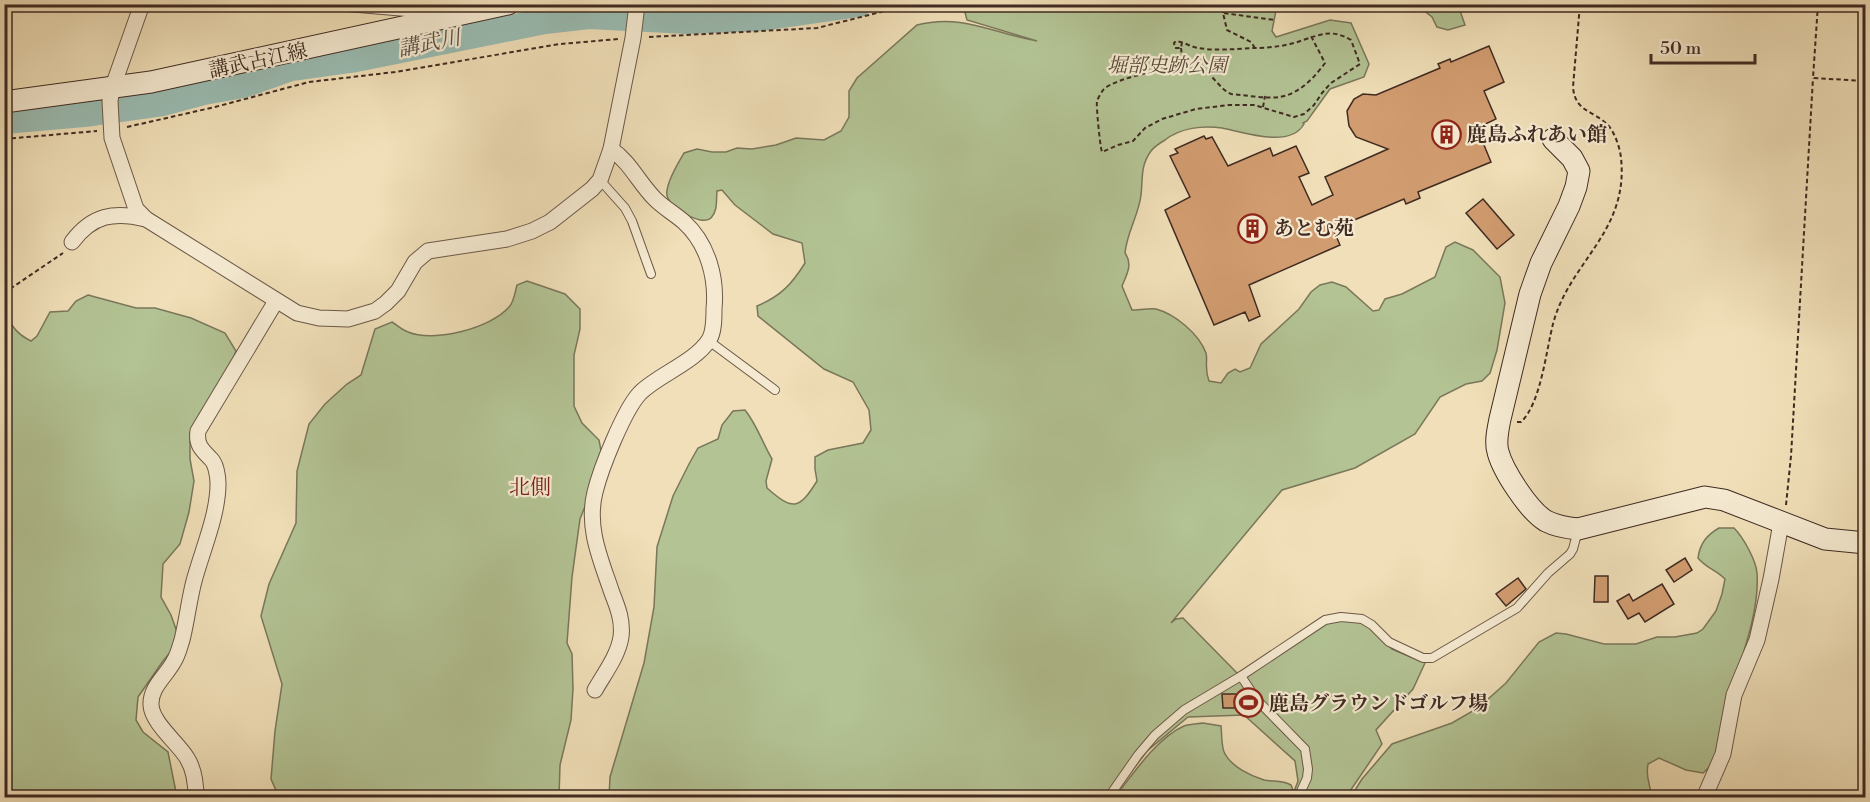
<svg xmlns="http://www.w3.org/2000/svg" width="1870" height="802" font-family="'Libre Bodoni','Noto Serif JP',serif">
<style>
.green{fill:#b3c394;stroke:#7a775b;stroke-width:1.5}
.lines{fill:none;stroke-linecap:round;stroke-linejoin:round}
.river{stroke:#9abcb2;stroke-width:26}
.building{fill:#d19c70;stroke:#402b22;stroke-width:1.5}
.lane-casing{stroke:#6c5848;stroke-width:10}
.street-casing{stroke:#6c5848;stroke-width:17}
.secondary-casing{stroke:#402b22;stroke-width:23}
.path{stroke:#402b22;stroke-width:2;stroke-dasharray:4.5 3;stroke-linecap:butt}
.lane{stroke:#f5ead1;stroke-width:8}
.street{stroke:#f5ead1;stroke-width:15}
.secondary{stroke:#f5ead1;stroke-width:21}
.labels{text-anchor:middle;stroke-width:4.5;stroke-linejoin:round;paint-order:stroke}
.street-label{font-size:20px;fill:#402b22;stroke:#f5ead1}
.park-label{font-size:20px;font-style:italic;fill:#574939;stroke:#f5ead1}
.poi-label{font-size:20px;font-weight:bold;fill:#402b22;stroke:#f5ead1;text-anchor:start}
.water-label{font-size:21px;font-style:italic;fill:#564f46;stroke:#f5ead1}
.neighbourhood-label{font-size:21px;fill:#7a1f14;stroke:#f5ead1}
</style>
<rect width="100%" height="100%" fill="#f0dfb8"/>
<filter id="stains"><feTurbulence type="fractalNoise" baseFrequency=".00333" numOctaves="4"/><feColorMatrix values="0 0 0 0 .2 0 0 0 0 .09 0 0 0 0 .02 0 0 0 .5 -.17"/></filter>
<radialGradient id="worn" r=".72"><stop offset=".6" stop-color="#630" stop-opacity="0"/><stop offset="1" stop-color="#630" stop-opacity=".3"/></radialGradient>
<g class="green">
<path d="M982,4L1277,5L1272,31L1276,37L1330,20L1351,23L1369,64L1364,77L1330,89L1307,121L1303,123L1304,124C1290,149 1243,132 1222,128C1203,125 1180,128 1165,140C1160,143 1154,147 1151,151C1140,166 1143,179 1141,195C1139,214 1127,232 1125,253C1133,264 1127,274 1122,286L1132,310C1139,310 1149,308 1156,309C1175,314 1199,334 1206,353C1208,361 1204,368 1209,381L1221,383L1228,373L1235,369L1240,372L1250,368L1261,344L1299,309L1311,292L1320,285L1332,282L1346,287L1373,311L1379,310L1385,299L1402,294L1435,277L1446,247L1455,242L1473,250L1500,277L1505,303L1497,350L1490,373L1482,381L1466,384L1440,397L1415,434L1355,468L1282,490L1171,623L1176,619L1183,618L1237,673H1249L1331,620L1348,619L1368,623L1392,649L1425,663L1413,689L1376,730L1382,744L1346,797H1292L1298,781L1295,761L1244,715L1188,717L1147,751L1112,797L609,798L610,777L644,663L654,607L657,547L673,496L689,464L698,448L718,439L722,425L733,411L745,410C757,425 762,442 772,459L766,481L767,488C793,511 799,510 817,481L815,469V457L828,450L863,443L871,430L869,410L853,382L824,369L758,316L757,306C781,296 792,284 805,263L802,243L773,234L735,205L722,190L717,191C716,200 718,211 711,218C702,227 668,207 667,195C665,184 678,163 684,153L697,149L712,152H726L737,148L752,149L776,145L796,138L824,140L841,131L849,117V91L857,78L917,25C962,13 995,34 1037,41L967,20L963,5Z"/>
<polygon points="1420,5 1458,5 1465,25 1448,30 1437,27 1432,17 1422,9"/>
<path d="M527,281L565,294L580,309V329L574,355V406L582,423L599,440L603,461L580,519L572,577L567,643L572,654L573,689L571,720L560,765L559,797H279L271,779L275,731L282,684L261,616L269,584L296,523L297,471L309,424L325,404L347,384L361,375L375,329L392,322C397,325 402,330 408,332C434,343 491,328 509,307C514,302 515,292 517,285Z"/>
<path d="M88,295L136,308H155L191,318L225,333L236,351L229,370L216,394L200,413L190,433V459L194,481L189,512L180,544L163,564L161,597L171,615L177,632L173,649L163,661L138,697L136,720L143,732L168,752L177,797H5L4,314L7,315C12,328 19,335 31,341L37,336L50,312L68,311L76,301Z"/>
<path d="M1719,528H1734C1743,537 1756,560 1757,573C1760,614 1739,664 1727,704C1723,719 1722,735 1718,750C1715,759 1711,767 1703,773L1686,770L1659,758L1648,764C1645,780 1651,782 1651,797L1350,798L1362,779L1392,744L1452,723L1478,708L1506,683L1539,642L1556,633L1566,634L1604,644H1636L1657,637H1675L1697,633L1703,629L1716,611L1722,594L1725,579C1716,570 1706,568 1698,558C1700,543 1707,535 1719,528Z"/>
<path d="M1203,723L1221,726C1222,734 1221,748 1225,754C1232,767 1251,776 1264,780C1274,782 1282,780 1291,785L1293,790L1291,797H1115C1132,775 1158,737 1184,726C1190,724 1197,724 1203,723Z"/>
</g>
<g class="lines">
<polyline class="river" points="4,121 84,114 163,103 204,92 243,85 291,68 356,59 545,21 589,16 688,21 762,18 859,4"/>
</g>
<g class="building">
<polygon points="1489,46 1504,82 1484,91 1496,119 1477,128 1491,162 1418,192 1420,198 1406,204 1404,199 1333,229 1340,245 1249,285 1260,316 1249,321 1245,312 1214,325 1165,210 1190,197 1170,156 1178,153 1175,149 1204,136 1206,139 1212,137 1228,166 1270,148 1273,156 1296,146 1309,173 1299,177 1312,205 1333,195 1325,177 1388,149 1356,137 1349,126 1347,111 1354,99 1363,94 1376,95 1440,68 1438,64 1450,59 1451,62"/>
<polygon points="1483,199 1514,235 1497,249 1466,213"/>
<polygon points="1685,558 1692,570 1674,582 1666,570"/>
<polygon points="1595,576 1608,576 1608,602 1594,602"/>
<polygon points="1518,578 1526,589 1506,606 1496,594"/>
<polygon points="1662,584 1674,604 1645,622 1639,613 1628,619 1617,601 1629,594 1633,601"/>
<polygon points="1222,694 1242,694 1243,708 1223,708"/>
</g>
<g class="lines">
<defs>
<g id="lane">
<polyline points="311,4 418,13"/>
<polyline points="600,180 625,208 632,221 651,274"/>
<polyline points="709,341 775,390"/>
<polyline points="1241,676 1256,699 1305,749 1308,769 1307,778 1298,798"/>
<polyline points="1108,798 1138,755 1155,735 1184,710 1241,676 1325,620 1341,617 1362,619 1372,625 1389,642 1423,658 1432,658 1517,608 1548,573 1570,554 1573,549 1578,530"/>
</g>
<g id="street">
<polyline points="142,4 112,89 110,101 112,138 136,209 146,219 297,313 319,318 348,319 375,311 386,303 398,291 415,262 428,251 507,239 532,231 550,222 592,189 600,180 611,149 633,38 637,4"/>
<path d="M72,242C92,215 114,211 146,219"/>
<path d="M595,690C604,674 618,656 621,637C623,621 618,608 612,593C601,560 586,528 595,492C601,468 624,410 640,393C658,375 695,362 709,340C714,332 714,319 714,309C717,278 708,244 684,222C675,214 664,208 655,199C639,183 630,162 611,149"/>
<path d="M196,798C196,784 194,769 187,758C178,743 152,723 151,705C150,687 167,675 174,661C178,655 180,646 182,640C187,620 189,600 194,581C202,551 218,515 218,484C218,476 216,463 210,458C201,449 196,444 198,431L276,301"/>
<polyline points="1704,798 1723,754 1734,695 1757,640 1771,579 1781,523"/>
</g>
<g id="secondary">
<polyline points="4,102 151,82 508,4"/>
<path d="M1553,139L1572,158L1579,171L1576,187L1569,206L1541,263L1530,294L1500,419C1498,429 1495,442 1498,452C1503,471 1529,511 1546,521C1556,526 1567,528 1578,529L1705,497L1724,500L1825,539L1866,543"/>
</g>
</defs>
<use href="#lane" class="lane-casing"/>
<use href="#street" class="street-casing"/>
<use href="#secondary" class="secondary-casing"/>
<g class="path">
<polyline points="1140,4 1175,8 1176,4"/>
<polyline points="1222,4 1223,13"/>
<polyline points="1818,4 1813,78 1866,81"/>
<polyline points="649,37 817,28 881,12 902,4"/>
<path d="M1182,42L1181,48H1175L1174,43L1176,41C1184,42 1191,47 1198,48C1215,51 1236,49 1253,48C1269,48 1288,46 1303,40C1322,34 1332,29 1351,40L1360,64L1331,83L1322,93L1314,105L1304,114L1294,117L1254,105H1229L1196,109L1162,119L1145,128L1133,141L1118,145L1102,152C1100,147 1096,105 1097,101C1098,98 1102,91 1104,89C1115,78 1184,62 1199,68C1213,73 1218,88 1231,94C1243,95 1268,99 1279,97C1298,95 1315,77 1325,63L1311,36"/>
<polyline points="1181,48 1183,65"/>
<polyline points="1255,48 1251,42 1227,30 1223,13 1275,20"/>
<polyline points="1263,107 1265,96"/>
<polyline points="127,127 215,107 309,82 395,72 560,44 619,39"/>
<polyline points="4,139 97,131"/>
<polyline points="4,293 63,253"/>
<path d="M1517,422H1521C1541,403 1546,351 1553,324C1569,262 1629,232 1621,158C1620,148 1615,133 1608,125C1593,110 1575,112 1573,87L1580,4"/>
<polyline points="1786,505 1791,456 1813,78"/>
</g>
<use href="#lane" class="lane"/>
<use href="#street" class="street"/>
<use href="#secondary" class="secondary"/>
</g>
<defs>
<symbol id="building-ring" viewBox="-11 -11 22 22"><circle r="9.5" fill="#f5ead1" stroke="#8f2418" stroke-width="1.5"/><path d="M-4-6H4V6H1V3H-1V6H-4ZM-2.5-4.3h1.7v1.8h-1.7ZM.8-4.3h1.7v1.8H.8ZM-2.5-1h1.7V.8h-1.7ZM.8-1h1.7V.8H.8Z" fill="#8f2418"/></symbol>
<symbol id="stadium-ring" viewBox="-11 -11 22 22"><circle r="9.5" fill="#f5ead1" stroke="#8f2418" stroke-width="1.5"/><path d="M0-5a6.5 5 0 1 0 0 10a6.5 5 0 1 0 0-10ZM-3.5-1.8h7v3.6h-7Z" fill="#8f2418"/></symbol>
</defs>
<g fill-rule="evenodd">
<use href="#building-ring" x="1430" y="118" width="33" height="33"/>
<use href="#building-ring" x="1236" y="212" width="33" height="33"/>
<use href="#stadium-ring" x="1232" y="686" width="33" height="33"/>
</g>
<g class="labels">
<g class="street-label">
<text transform="translate(258 60) rotate(-12)" y="7">講武古江線</text>
</g>
<g class="park-label">
<text x="1167" y="72">堀部史跡公園</text>
</g>
<g class="poi-label">
<text x="1467" y="141">鹿島ふれあい館</text>
<text x="1274" y="235">あとむ苑</text>
<text x="1269" y="710">鹿島グラウンドゴルフ場</text>
</g>
<g class="water-label">
<text transform="translate(429 43) rotate(-11)" y="7">講武川</text>
</g>
<g class="neighbourhood-label">
<text x="530" y="494">北側</text>
</g>
</g>
<rect width="1870" height="802" fill="none" stroke="#f0dfb8" stroke-width="24"/>
<rect x="6" y="6" width="1858" height="790" fill="none" stroke="#402b22" stroke-width="3"/>
<rect x="12" y="12" width="1846" height="778" fill="none" stroke="#402b22" stroke-width="1.5"/>
<path d="M1651 54v9h104v-9" fill="none" stroke="#402b22" stroke-width="3"/>
<text x="1660" y="54" font-size="18" fill="#402b22" stroke="#f5ead1" stroke-width="4.5" paint-order="stroke">50 m</text>
<rect width="100%" height="100%" filter="url(#stains)"/>
<rect width="100%" height="100%" fill="url(#worn)"/>
</svg>
